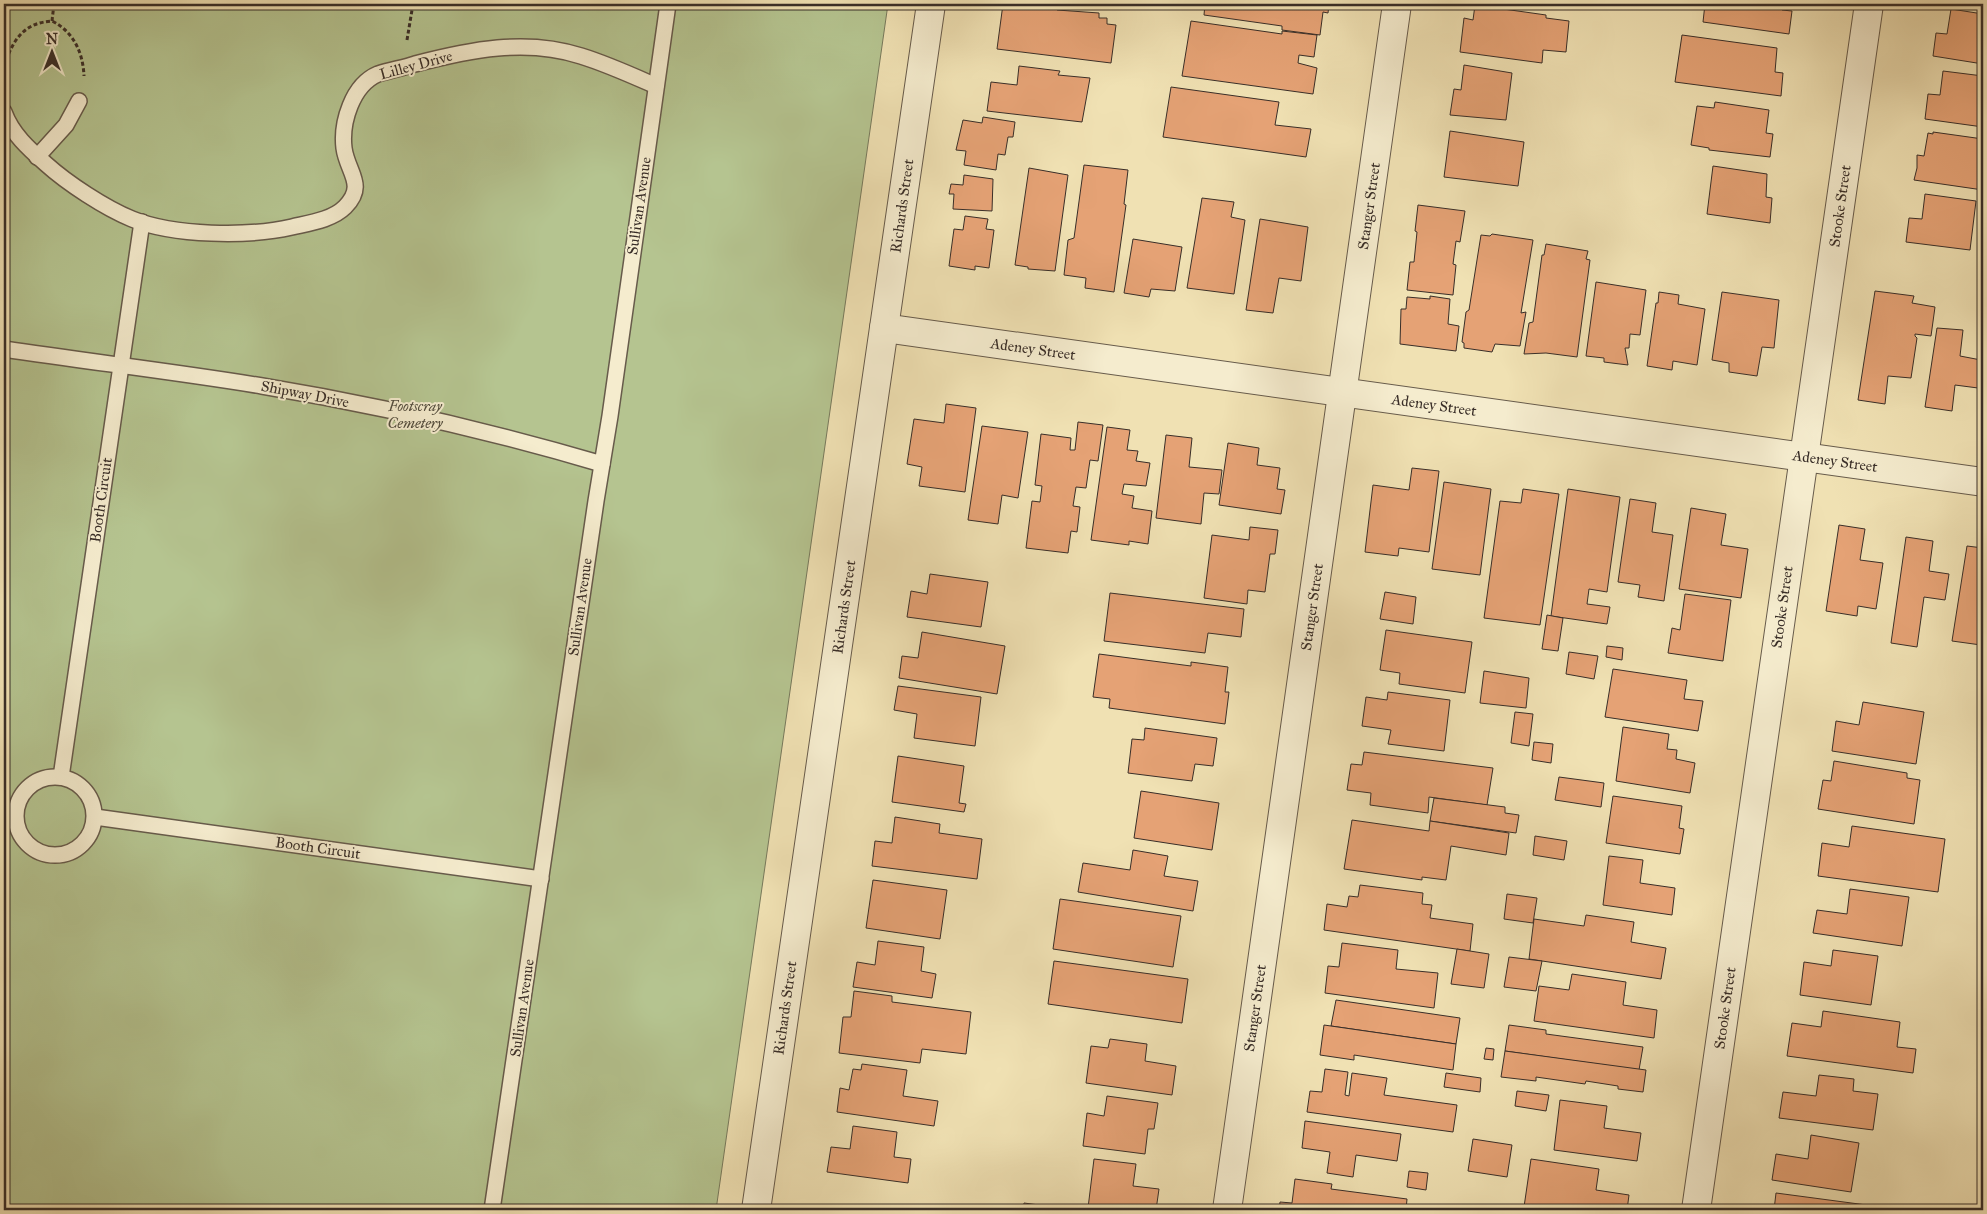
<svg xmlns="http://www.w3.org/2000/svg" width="1987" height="1214" font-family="'IM FELL Great Primer',serif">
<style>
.green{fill:#b5c490;stroke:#77795c}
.building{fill:#e5a275;stroke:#392e28}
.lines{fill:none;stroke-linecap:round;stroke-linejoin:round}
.service-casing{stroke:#675b4b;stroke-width:18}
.minor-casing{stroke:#675b4b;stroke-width:30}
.path{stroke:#392e28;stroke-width:3;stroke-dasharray:4 2.5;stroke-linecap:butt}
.service{stroke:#f5ecce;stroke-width:15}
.minor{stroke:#f5ecce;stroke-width:28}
.labels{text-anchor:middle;stroke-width:4;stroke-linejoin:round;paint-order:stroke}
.street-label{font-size:15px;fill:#392e28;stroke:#f5ecce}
.park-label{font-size:15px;font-style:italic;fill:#524c3d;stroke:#f5ecce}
</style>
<rect width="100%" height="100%" fill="#f0e1b3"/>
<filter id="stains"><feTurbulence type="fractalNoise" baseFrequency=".004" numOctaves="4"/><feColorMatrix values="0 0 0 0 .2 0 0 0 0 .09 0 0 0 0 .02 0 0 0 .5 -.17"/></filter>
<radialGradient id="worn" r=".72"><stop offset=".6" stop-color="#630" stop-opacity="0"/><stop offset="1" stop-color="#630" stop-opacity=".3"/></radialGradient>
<polygon class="green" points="4,4 888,4 716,1210 4,1210"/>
<g class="building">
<polygon points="1003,4 1057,4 1057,10 1099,13 1099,18 1107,18 1107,24 1116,25 1111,63 997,49"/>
<polygon points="1205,4 1329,4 1328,13 1323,12 1320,35 1282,30 1282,26 1204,15"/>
<polygon points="1705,4 1783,4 1782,10 1792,11 1789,34 1703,22"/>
<polygon points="1475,5 1546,15 1546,18 1569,21 1566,52 1543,50 1542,63 1460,52 1464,18 1473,20"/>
<polygon points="1951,9 1983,14 1983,64 1933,56 1936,33 1947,34"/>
<polygon points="1191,21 1282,34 1282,31 1317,35 1314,57 1299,55 1298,63 1317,68 1313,94 1182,76"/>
<polygon points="1682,35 1777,48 1775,72 1783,73 1781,96 1675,82"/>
<polygon points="1464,65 1512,73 1506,120 1450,115 1454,89 1461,90"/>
<polygon points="1019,66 1060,71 1058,75 1090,78 1082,122 987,111 991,82 1017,85"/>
<polygon points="1943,71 1983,76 1983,127 1925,119 1928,94 1940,95"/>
<polygon points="1171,87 1279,102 1275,125 1311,129 1306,157 1163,137"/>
<polygon points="1715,102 1769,110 1766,133 1773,134 1770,157 1709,150 1709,148 1691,145 1697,106 1714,108"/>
<polygon points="983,117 1015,122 1013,137 1008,137 1005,155 998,154 996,170 964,165 966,151 956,150 963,120 982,123"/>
<polygon points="1450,131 1524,142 1518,186 1444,177"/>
<polygon points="1933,132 1983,139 1983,190 1914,180 1917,168 1917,155 1924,156 1928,133 1933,134"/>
<polygon points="1084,165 1128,170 1124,204 1126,205 1114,292 1085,288 1086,278 1064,275 1068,240 1074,238"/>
<polygon points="1713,166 1767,174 1766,197 1772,198 1770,223 1707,214"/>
<polygon points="1029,168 1068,175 1055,271 1028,269 1028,267 1015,265"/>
<polygon points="964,175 993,179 992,211 953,209 954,194 949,194 951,184 963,185"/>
<polygon points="1925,194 1976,201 1970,250 1906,242 1909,218 1922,219"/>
<polygon points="1202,198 1234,202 1231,217 1245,220 1234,294 1187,288"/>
<polygon points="1418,205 1465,211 1460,242 1456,241 1453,264 1456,265 1453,295 1407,290 1410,262 1414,262 1417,232 1415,231"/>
<polygon points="965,216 988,219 986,229 994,230 989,268 975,266 975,270 949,266 954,229 963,230"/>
<polygon points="1260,219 1308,227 1301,281 1279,278 1273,313 1246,310"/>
<polygon points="1492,234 1533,240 1521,313 1526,312 1520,346 1495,344 1492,352 1464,348 1464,343 1462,342 1466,312 1469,310 1481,235 1490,236"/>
<polygon points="1133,239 1182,247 1175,291 1151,289 1149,297 1124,293"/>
<polygon points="1546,244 1588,251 1586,259 1590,260 1577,357 1546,353 1524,354 1529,323 1533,322 1542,255 1544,255"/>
<polygon points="1596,282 1646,290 1640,335 1630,334 1629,348 1625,348 1628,365 1604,362 1604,358 1586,356"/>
<polygon points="1875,291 1914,296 1912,303 1935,307 1931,336 1915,334 1915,336 1917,338 1911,378 1888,376 1885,404 1858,400"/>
<polygon points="1659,292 1679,295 1678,304 1705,309 1697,365 1673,361 1672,370 1647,366 1656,303 1658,303"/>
<polygon points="1722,292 1779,300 1774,348 1762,347 1757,376 1729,372 1729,363 1712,360"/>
<polygon points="1430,296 1450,299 1448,324 1459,326 1456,351 1400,344 1401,309 1406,309 1407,297 1430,299"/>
<polygon points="1937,328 1963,330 1960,356 1981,360 1978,388 1955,385 1952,411 1925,407"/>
<polygon points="946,404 976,408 965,492 919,486 922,467 907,464 914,419 944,423"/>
<polygon points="1078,422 1103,425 1098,461 1090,460 1086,488 1076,487 1073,506 1080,507 1077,532 1071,531 1068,553 1026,548 1032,501 1040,502 1042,486 1035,485 1041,434 1071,438 1070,450 1075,450"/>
<polygon points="982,426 1028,432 1018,498 1002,495 998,524 968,520"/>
<polygon points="1107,427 1130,430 1127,450 1138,451 1136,461 1150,463 1146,486 1124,484 1122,494 1134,496 1132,508 1152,511 1148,544 1129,541 1129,545 1091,540"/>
<polygon points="1166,435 1192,438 1189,467 1222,470 1219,494 1204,493 1201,524 1156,518"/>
<polygon points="1228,443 1259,448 1257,465 1280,468 1277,489 1285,490 1281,514 1219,505"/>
<polygon points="1412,468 1439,471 1429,552 1399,548 1398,556 1365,552 1373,485 1409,490"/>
<polygon points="1444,482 1491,489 1480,575 1432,569"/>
<polygon points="1523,489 1559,494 1540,625 1484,618 1500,501 1521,503"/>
<polygon points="1568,489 1620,497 1607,592 1589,589 1587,604 1610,607 1607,624 1551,616"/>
<polygon points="1630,499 1656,503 1652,532 1673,535 1664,601 1638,597 1640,585 1618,582"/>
<polygon points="1691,508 1726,514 1721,545 1748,549 1741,598 1679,589"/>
<polygon points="1839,525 1865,529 1860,560 1883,563 1876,609 1858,606 1857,616 1826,611"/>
<polygon points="1250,527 1278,530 1275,554 1270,554 1265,592 1248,590 1247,604 1204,598 1212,535 1249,540"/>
<polygon points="1906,537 1933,541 1929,571 1949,574 1945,600 1924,597 1917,647 1891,643"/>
<polygon points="1967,546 1983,548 1983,632 1981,645 1952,641"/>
<polygon points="930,574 988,582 981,627 907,617 911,591 927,594"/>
<polygon points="1385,592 1416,597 1413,624 1380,619"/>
<polygon points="1110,593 1244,609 1241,637 1208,633 1205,653 1104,641"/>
<polygon points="1685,594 1731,600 1723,661 1668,653 1672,628 1680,630"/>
<polygon points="1547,615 1563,618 1558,651 1542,649"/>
<polygon points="1386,630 1472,642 1465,693 1399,684 1400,673 1380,670"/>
<polygon points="922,632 1005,646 997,694 899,678 902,656 918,658"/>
<polygon points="1607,646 1623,648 1622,660 1606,657"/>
<polygon points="1569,652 1598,656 1594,679 1566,674"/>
<polygon points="1099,654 1191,666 1191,662 1228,667 1225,692 1229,692 1225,724 1109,708 1110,699 1093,697"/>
<polygon points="1613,669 1687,680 1684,699 1703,701 1698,731 1605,717"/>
<polygon points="1484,671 1529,678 1526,708 1480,703"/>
<polygon points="898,686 981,697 975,746 914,738 917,714 894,710"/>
<polygon points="1388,692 1450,700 1444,751 1388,744 1391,730 1362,726 1366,697 1387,700"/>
<polygon points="1863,702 1924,712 1916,764 1832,751 1836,721 1859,725"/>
<polygon points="1515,712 1533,714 1529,746 1511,743"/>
<polygon points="1623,727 1669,734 1667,749 1677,750 1676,759 1695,763 1690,793 1616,781"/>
<polygon points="1145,728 1217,738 1213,766 1195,764 1192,781 1128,773 1132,739 1144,740"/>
<polygon points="1534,742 1553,744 1551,763 1532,760"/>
<polygon points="1364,752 1493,768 1487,805 1429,797 1428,813 1370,805 1371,793 1347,790 1351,764 1362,765"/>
<polygon points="898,756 964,766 959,803 966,804 964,812 892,802"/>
<polygon points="1834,761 1907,773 1907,778 1920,780 1914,824 1818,809 1823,780 1831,781"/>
<polygon points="1559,777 1604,783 1601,807 1555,800"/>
<polygon points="1141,791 1219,803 1212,850 1134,838"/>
<polygon points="1613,796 1682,806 1679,828 1684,829 1680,854 1606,843"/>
<polygon points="1434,798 1505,807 1505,813 1519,815 1516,833 1430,821"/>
<polygon points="895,817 940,824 939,833 982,839 977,879 872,866 875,841 892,843"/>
<polygon points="1352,820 1429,831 1430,821 1509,833 1506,855 1451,846 1446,880 1422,877 1422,880 1344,869"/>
<polygon points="1852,826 1945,839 1938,892 1818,876 1822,843 1849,847"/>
<polygon points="1535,836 1567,841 1564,860 1533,855"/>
<polygon points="1133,850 1168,856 1164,876 1198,881 1193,911 1078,892 1083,863 1130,870"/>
<polygon points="1609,856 1643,860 1640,883 1675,888 1672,915 1603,905"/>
<polygon points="873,880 947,890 940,939 866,928"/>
<polygon points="1360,885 1423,893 1422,904 1432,905 1430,918 1473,924 1470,951 1324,930 1327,904 1347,907 1349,896 1358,897"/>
<polygon points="1850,889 1909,897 1902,946 1813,933 1817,910 1847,914"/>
<polygon points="1507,894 1537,898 1533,923 1504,919"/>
<polygon points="1060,899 1181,916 1173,967 1053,949"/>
<polygon points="1586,915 1634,922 1631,942 1666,948 1661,979 1529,959 1534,919 1584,926"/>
<polygon points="878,941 924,947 921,971 936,974 932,998 853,987 857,962 875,965"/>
<polygon points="1342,943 1398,950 1396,969 1438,973 1434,1008 1325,993 1328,966 1339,967"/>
<polygon points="1457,949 1489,954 1484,988 1451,984"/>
<polygon points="1833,950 1878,956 1871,1005 1800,995 1804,962 1831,966"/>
<polygon points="1509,957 1542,961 1536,991 1504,987"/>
<polygon points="1054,961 1188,979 1182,1023 1048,1004"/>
<polygon points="1572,974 1626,982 1623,1005 1657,1010 1654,1038 1534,1021 1539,986 1569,990"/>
<polygon points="854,991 892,996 892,1002 971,1012 966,1054 922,1049 920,1063 839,1053 843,1017 851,1017"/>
<polygon points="1336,1000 1460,1018 1456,1044 1331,1026"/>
<polygon points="1823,1011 1900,1022 1897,1047 1916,1049 1913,1073 1787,1056 1792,1023 1821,1027"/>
<polygon points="1324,1025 1456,1044 1453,1070 1354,1055 1354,1060 1320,1055"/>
<polygon points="1509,1025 1546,1030 1546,1034 1643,1047 1639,1070 1505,1051"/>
<polygon points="1110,1039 1147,1044 1145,1061 1176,1066 1172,1095 1086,1083 1091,1046 1108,1048"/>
<polygon points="1486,1048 1494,1049 1493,1060 1484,1059"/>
<polygon points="1505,1051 1646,1070 1643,1092 1618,1089 1618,1086 1586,1081 1585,1084 1536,1077 1536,1081 1501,1077"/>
<polygon points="862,1064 907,1070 903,1096 938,1101 934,1126 837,1112 840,1088 849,1090 853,1069 861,1070"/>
<polygon points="1325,1069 1348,1072 1345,1095 1349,1096 1352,1073 1387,1078 1384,1095 1457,1105 1453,1132 1307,1112 1310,1091 1322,1092"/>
<polygon points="1446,1073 1481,1078 1480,1092 1444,1087"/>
<polygon points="1819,1075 1854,1079 1853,1091 1878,1094 1873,1130 1779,1118 1783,1092 1816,1096"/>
<polygon points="1517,1091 1549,1095 1546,1111 1515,1106"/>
<polygon points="1107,1096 1158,1103 1154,1129 1148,1129 1145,1154 1083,1146 1087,1113 1104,1116"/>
<polygon points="1560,1100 1607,1106 1604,1128 1641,1133 1637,1161 1554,1150"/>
<polygon points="1305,1121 1401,1134 1397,1161 1356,1155 1353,1177 1327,1173 1330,1152 1302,1148"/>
<polygon points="853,1126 897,1132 894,1157 911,1159 908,1183 827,1172 831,1147 850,1149"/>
<polygon points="1811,1135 1859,1143 1851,1192 1772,1180 1776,1154 1808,1159"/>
<polygon points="1473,1139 1512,1145 1507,1177 1468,1171"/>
<polygon points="1094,1159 1136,1164 1133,1186 1159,1189 1156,1210 1107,1210 1088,1208"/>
<polygon points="1531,1159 1599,1169 1596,1190 1629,1195 1627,1210 1545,1210 1524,1207"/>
<polygon points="1409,1171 1428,1173 1426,1190 1407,1187"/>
<polygon points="1295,1179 1332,1184 1331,1189 1407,1199 1406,1210 1279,1210 1280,1202 1292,1203"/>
<polygon points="1776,1193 1874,1206 1873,1210 1774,1210"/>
<polygon points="1024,1203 1077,1210 1023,1210"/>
<polygon points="1439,1206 1457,1208 1457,1210 1438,1210"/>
</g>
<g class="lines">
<defs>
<g id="service">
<path d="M4,112C12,134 29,149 46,164C67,183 105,208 132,219C174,236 248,237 292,227C309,223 332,220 345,207C367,185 347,172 344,148C341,123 352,85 378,74C390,70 403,68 415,64C469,50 526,38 581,56C607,64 631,75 656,86"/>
<polyline points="37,157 66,125 79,101"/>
<path d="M4,349C90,362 177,372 262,386C377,405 490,431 602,464"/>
<circle cx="55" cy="816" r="39"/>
<polyline points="61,777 142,222"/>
<polyline points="95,817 541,879"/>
<polyline points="492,1210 596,501 610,416 668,4"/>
</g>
<g id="minor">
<polyline points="884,328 1983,482"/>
<polyline points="756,1210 931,4"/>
<polyline points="1227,1210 1397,4"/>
<polyline points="1696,1210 1869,4"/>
</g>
</defs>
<use href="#service" class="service-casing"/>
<use href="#minor" class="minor-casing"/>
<g class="path">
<polyline points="52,21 54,4"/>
<polyline points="407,40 413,4"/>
<path d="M4,66C13,40 23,23 52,21C74,32 83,53 84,76"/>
</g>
<use href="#service" class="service"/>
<use href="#minor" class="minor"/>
</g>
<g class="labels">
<g class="street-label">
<text transform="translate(416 65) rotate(-15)" y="5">Lilley Drive</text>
<text transform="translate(639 206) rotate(-82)" y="5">Sullivan Avenue</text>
<text transform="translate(902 206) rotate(-82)" y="5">Richards Street</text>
<text transform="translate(1369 206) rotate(-82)" y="5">Stanger Street</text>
<text transform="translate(1840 206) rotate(-82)" y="5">Stooke Street</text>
<text transform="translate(1033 349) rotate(8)" y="5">Adeney Street</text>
<text transform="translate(305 394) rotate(11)" y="5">Shipway Drive</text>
<text transform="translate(1434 405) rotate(8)" y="5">Adeney Street</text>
<text transform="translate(1835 461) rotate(8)" y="5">Adeney Street</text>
<text transform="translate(101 500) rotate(-82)" y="5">Booth Circuit</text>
<text transform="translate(580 607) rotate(-82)" y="5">Sullivan Avenue</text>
<text transform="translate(844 607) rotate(-82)" y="5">Richards Street</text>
<text transform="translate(1312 607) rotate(-82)" y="5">Stanger Street</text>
<text transform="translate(1782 607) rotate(-82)" y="5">Stooke Street</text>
<text transform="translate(318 848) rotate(8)" y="5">Booth Circuit</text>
<text transform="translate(522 1008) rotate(-82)" y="5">Sullivan Avenue</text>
<text transform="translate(785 1008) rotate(-82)" y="5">Richards Street</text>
<text transform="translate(1255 1008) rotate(-82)" y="5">Stanger Street</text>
<text transform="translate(1725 1008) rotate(-82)" y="5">Stooke Street</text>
</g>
<g class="park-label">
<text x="415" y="411">Footscray<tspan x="415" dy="17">Cemetery</tspan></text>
</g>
</g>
<rect width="1987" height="1214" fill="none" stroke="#f0e1b3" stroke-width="20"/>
<rect x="5" y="5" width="1977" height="1204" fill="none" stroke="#392e28" stroke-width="2.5"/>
<rect x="10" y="10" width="1967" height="1194" fill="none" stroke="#392e28"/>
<g transform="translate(52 52)" stroke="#f5ecce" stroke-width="4" paint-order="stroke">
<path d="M0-4L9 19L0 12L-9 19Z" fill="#392e28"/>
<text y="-8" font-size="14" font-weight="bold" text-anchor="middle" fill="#392e28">N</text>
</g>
<rect width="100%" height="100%" filter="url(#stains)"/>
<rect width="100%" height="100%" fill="url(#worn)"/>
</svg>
